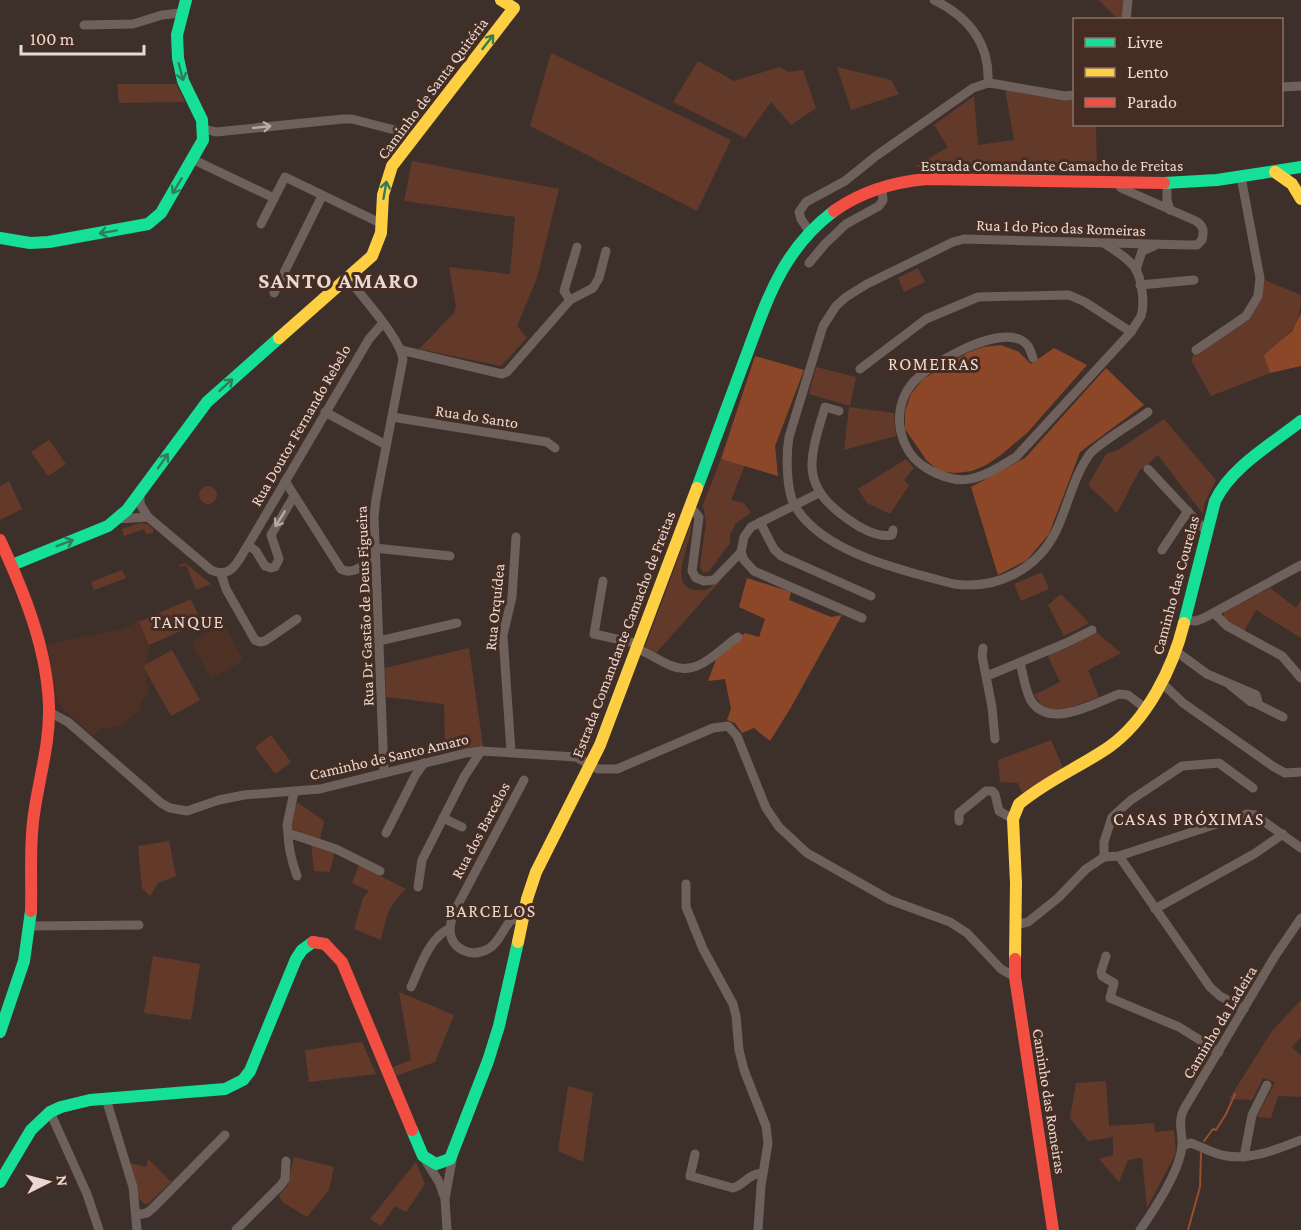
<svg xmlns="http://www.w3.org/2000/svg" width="1301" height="1230" font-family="'Crimson Pro',serif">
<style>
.built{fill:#4d3125}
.green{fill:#633a2a}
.forest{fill:#8c4729}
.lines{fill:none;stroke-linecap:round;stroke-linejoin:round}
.stream{stroke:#964e2f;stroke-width:2}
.street{stroke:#6e615c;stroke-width:9}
.fast{stroke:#16e098;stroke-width:12}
.slow{stroke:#ffcf43;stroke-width:12}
.jam{stroke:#f24e42;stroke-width:12}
.oneway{stroke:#307e58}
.oneway2{stroke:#b8a9a3}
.labels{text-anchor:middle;stroke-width:6;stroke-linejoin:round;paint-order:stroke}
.street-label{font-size:16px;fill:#e9d9d2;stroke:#452d23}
.neighbourhood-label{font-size:18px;letter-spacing:1.5px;fill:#e9d9d2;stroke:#452d23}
.district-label{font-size:22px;font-weight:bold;letter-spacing:1.5px;fill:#e9d9d2;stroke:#452d23}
</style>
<rect width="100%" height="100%" fill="#3d302b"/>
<g class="built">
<polygon points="142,618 149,646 146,675 149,695 141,701 141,709 119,727 101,728 93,736 57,703 48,644 124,629"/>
<polygon points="223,624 244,660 211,679 191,642"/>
</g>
<g class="green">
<polygon points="1098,0 1124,0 1124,19 1118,19"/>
<polygon points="551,53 731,140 697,211 530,126"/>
<polygon points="698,61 734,81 780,67 788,72 803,70 816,108 791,125 771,102 745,138 673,102"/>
<polygon points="837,67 891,80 899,94 851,110"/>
<polygon points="117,84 176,84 185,102 119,103"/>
<polygon points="1005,89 1065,100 1074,100 1074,124 1096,125 1097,171 915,167 948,147 934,125 974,96 978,145 1014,140"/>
<polygon points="412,161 559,189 537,278 517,326 527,338 501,366 419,349 454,313 456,307 449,267 510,274 515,217 404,201"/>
<polygon points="918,268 925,282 904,292 898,278"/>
<path d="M1260,278L1301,295C1301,329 1288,334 1265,355L1270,373L1211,396L1191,360L1196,350L1246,316Z"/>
<polygon points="816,367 856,377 850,406 809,394"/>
<polygon points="849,407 894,413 896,436 844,450"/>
<polygon points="1164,419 1216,480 1205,502 1203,514 1158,455 1139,471 1117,513 1088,485 1106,454 1118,450"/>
<polygon points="49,440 66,464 48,476 31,452"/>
<polygon points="721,459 745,465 731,500 744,503 751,513 736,523 730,535 730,543 709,571 703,573 700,566 706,524 704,510 702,507"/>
<polygon points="906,459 914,468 904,480 909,485 890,514 867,503 858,489"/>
<polygon points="9,481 22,509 0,520 0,486"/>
<circle cx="208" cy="495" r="9"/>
<polygon points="140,523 147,524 153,529 153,533 146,534 144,529 124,536 122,529"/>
<path d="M691,524C693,544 660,595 706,590L721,580L656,653L645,647Z"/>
<polygon points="185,563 211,584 196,590 186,565 180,567 179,565"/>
<polygon points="122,570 126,578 94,590 91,582"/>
<polygon points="1042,572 1049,589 1021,601 1014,584"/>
<polygon points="1270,588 1296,608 1301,600 1301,638 1256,610 1244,631 1234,626 1224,617 1224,612"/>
<polygon points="1061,594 1089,623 1064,636 1048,605"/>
<polygon points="191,599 201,622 149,645 139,622"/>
<polygon points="1095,631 1121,653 1088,670 1099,697 1060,711 1046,710 1034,695 1060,682 1047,654 1066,649"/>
<polygon points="469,648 483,746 445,751 444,704 386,697 385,668"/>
<polygon points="172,650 200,700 171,716 143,666"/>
<polygon points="271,735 291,762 275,774 255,747"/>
<polygon points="1051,740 1063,768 1022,793 1018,783 1000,782 998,760"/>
<polygon points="297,802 324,821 320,840 290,828 289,824"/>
<polygon points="169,841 176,876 158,883 150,896 142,888 138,846"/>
<polygon points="311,842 335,850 330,872 314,871"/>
<path d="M359,865L406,889C388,905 386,918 381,940L354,929L363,898L369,891L352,883Z"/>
<polygon points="153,956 200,964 191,1020 144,1013"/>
<polygon points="399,992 454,1015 435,1062 396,1076 393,1067 411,1060"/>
<polygon points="1301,1000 1301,1037 1292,1047 1301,1056 1301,1097 1278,1096 1271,1118 1257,1117 1275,1082 1263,1078 1252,1100 1229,1099 1272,1031"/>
<polygon points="362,1042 376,1074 309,1082 305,1050"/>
<polygon points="1106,1081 1109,1126 1154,1123 1155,1132 1174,1130 1176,1153 1147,1208 1142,1158 1128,1160 1119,1182 1099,1159 1113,1155 1113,1137 1088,1141 1070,1118 1076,1083"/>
<polygon points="568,1086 593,1093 583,1162 558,1151"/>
<polygon points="294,1157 334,1167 329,1190 307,1217 282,1202 279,1195 287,1186"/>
<polygon points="148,1159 171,1182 149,1203 144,1204 139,1198 130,1163 146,1167"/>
<polygon points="416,1162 425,1184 406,1212 395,1206 381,1226 370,1219"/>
</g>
<g class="forest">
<polygon points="1301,313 1301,366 1270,373 1264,355 1292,331"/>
<polygon points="1001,345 1019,352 1031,364 1054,348 1087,365 1028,432 1001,455 986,465 972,471 956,473 941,472 927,461 905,429 905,411 911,394 923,379 967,353 983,347"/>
<polygon points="755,356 804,370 775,446 778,476 721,459"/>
<polygon points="1106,368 1144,405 1080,452 1049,534 1027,560 998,575 971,487 1025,458"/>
<polygon points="747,578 791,592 789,600 831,617 842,615 790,709 770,741 754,728 742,733 735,723 727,720 731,709 725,679 708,681 717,657 745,633 759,637 765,619 739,607"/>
</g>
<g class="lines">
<g class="stream">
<polyline points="1204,1141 1213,1129 1216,1130 1226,1114 1235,1094"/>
<polyline points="1188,1230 1200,1187 1201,1153"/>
</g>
<g class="street">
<path d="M934,0C969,17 990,43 988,83"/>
<polyline points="1126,20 1128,0"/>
<polyline points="84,25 133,24 162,15 181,13"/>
<polyline points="1282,87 1301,86"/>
<polyline points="204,129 216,132 343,119 352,119 414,135"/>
<polyline points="192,159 274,198"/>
<path d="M1119,182L1121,188L1196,221C1204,226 1204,231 1202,240L1197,245H1188L964,239L953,242L867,284L846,297L836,306L823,326L789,437C786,454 786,491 795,506C822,553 904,571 954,584C996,590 1037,570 1056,531C1068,506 1073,478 1089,455C1097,444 1135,422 1148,412"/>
<polyline points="1167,183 1167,200 1170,210"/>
<polyline points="261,224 285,177 376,221 382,222"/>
<polyline points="809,231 801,219 799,212 806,202 845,181 876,156 973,88 988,83 996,84 1065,96 1074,95"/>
<polyline points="809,263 825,244 846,224 879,206 883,200 882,188"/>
<polyline points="1136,270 1142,251 1154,246"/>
<path d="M349,279C363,299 399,336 403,359L376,499L374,517L384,773"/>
<polyline points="1140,285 1194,280"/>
<polyline points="274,293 322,196"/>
<polyline points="570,300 564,291 577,247"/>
<polyline points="401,350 502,374 507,372 570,300 593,288 599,278 606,251"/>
<polyline points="1196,350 1246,316 1258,296 1260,278 1241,177"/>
<path d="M1033,358C1030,350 1029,344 1021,340C995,327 927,364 911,385C890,412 899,453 928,469C964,490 983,477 1016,457L1131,332C1134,327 1138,321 1141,316C1145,304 1142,279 1135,268C1128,258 1116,251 1105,244"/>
<polyline points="860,369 926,319 978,297 1069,295 1085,302 1131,332"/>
<path d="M839,411L825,407C809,460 799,485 849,520C860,528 878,538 892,535L893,530"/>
<polyline points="325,412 386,445"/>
<polyline points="392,417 547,442 555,448"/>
<polyline points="1148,469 1207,532"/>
<path d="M285,481L341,569C353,576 364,564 375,559"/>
<path d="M140,493V504L148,517L211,570C232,580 238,560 248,545L369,339L383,323"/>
<polyline points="689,509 695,512 699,517 692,571 696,578 704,581 714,580 741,552 744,537 751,527 819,493"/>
<polyline points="117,519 148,517"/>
<polyline points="760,522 774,549 781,556 871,596"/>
<polyline points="248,545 256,551 265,566 271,568 275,567 279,559 271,535 294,496"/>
<polyline points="375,548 450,556"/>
<polyline points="1162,550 1188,511"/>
<polyline points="741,552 744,560 754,571 862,618"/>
<polyline points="221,574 226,589 255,640 260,642 265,641 297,619"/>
<polyline points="603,581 594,634 639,644"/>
<polyline points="1214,613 1227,626 1282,656 1301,678"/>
<polyline points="1186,620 1196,621 1204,618 1301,565"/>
<polyline points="379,641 457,623"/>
<polyline points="983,648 982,656 992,707 995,739"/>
<path d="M637,649C650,653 660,662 672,666C698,677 718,650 738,637"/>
<polyline points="1177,652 1207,674 1256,695 1258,702 1251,702 1230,685"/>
<path d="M1020,663C1023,674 1025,688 1030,699C1048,731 1095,703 1119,694L1128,695L1145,708"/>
<polyline points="987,676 1066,643 1092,630"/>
<polyline points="1162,683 1183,703 1274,767 1285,773 1301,772"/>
<polyline points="1255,703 1283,717"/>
<polyline points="49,712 68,722 161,803 170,808 187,811 219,800 244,795 320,789 466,753 481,751 576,757 598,769 617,769 713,728 728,726 737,736 766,808 779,827 807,853 890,900 950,922 967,933 1001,969 1015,977"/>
<polyline points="511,752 503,635 512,597 516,537"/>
<polyline points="294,792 287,825 288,833 336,849 380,871"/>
<polyline points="443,818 462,827"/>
<polyline points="959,821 959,813 986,791 992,791 995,794 999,811 1013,819"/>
<path d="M288,833C288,848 292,862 297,876"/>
<polyline points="386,833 415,776 424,763"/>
<polyline points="1119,856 1210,987 1220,996 1244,1009"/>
<polyline points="1104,857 1104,842 1112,817 1131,800 1182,766 1219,763 1253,788"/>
<polyline points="686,884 686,907 703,949 733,1004 736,1016 739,1050 744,1070 766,1126 768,1143 761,1186 758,1230"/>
<polyline points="418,887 422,860 464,777 481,751"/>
<polyline points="1155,909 1254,854 1283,834"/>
<path d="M523,918L511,920C503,929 498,944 488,949C472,958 451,950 450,930C450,924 452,918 454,912L524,780"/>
<polyline points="1014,925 1028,922 1058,898 1086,869 1104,857 1119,856 1247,814 1255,815 1301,848"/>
<polyline points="30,926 139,925"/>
<polyline points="1106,956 1101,972 1102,976 1114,983 1110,998 1179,1027 1219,1052"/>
<path d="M411,987C420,967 429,938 450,928"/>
<polyline points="106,1099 133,1187 137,1230"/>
<polyline points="50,1112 87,1194 99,1230"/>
<path d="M1182,1146L1191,1143C1202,1147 1215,1155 1227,1156C1253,1160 1277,1149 1301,1140"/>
<path d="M695,1154L690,1176L733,1188C746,1184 747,1174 763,1173"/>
<polyline points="1244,1157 1252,1115 1267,1085"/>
<polyline points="424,1158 439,1182 444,1196"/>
<polyline points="136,1215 147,1213 153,1208 225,1135"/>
<polyline points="236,1230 281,1185 285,1179 286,1161"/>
<polyline points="447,1230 445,1199 453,1155"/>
<path d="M1140,1230C1154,1210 1180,1171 1182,1146C1183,1133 1177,1122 1184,1109L1275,956L1301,918"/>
</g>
<g class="fast">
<polyline points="1164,183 1217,180 1301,167"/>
<polyline points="0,238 30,243 49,242 148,224 161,213 203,140 202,120 183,81 178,58 177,35 186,0"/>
<path d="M697,488C712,448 727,408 742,367C765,307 779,252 834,211"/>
<polyline points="12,565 108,526 127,510 207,402 279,338"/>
<path d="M1184,623L1215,501C1231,467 1272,444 1301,421"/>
<polyline points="0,1032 24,961 31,911"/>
<polyline points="412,1130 423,1156 436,1164 450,1159 488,1061 499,1026 518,942"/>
<polyline points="0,1182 31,1130 50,1112 61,1107 90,1100 225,1089 243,1080 250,1071 296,959 302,950 313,942"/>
</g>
<g class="slow">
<polyline points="1275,172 1292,184 1301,199"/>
<polyline points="279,338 372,256 381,233 383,195 392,166 514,8 501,0"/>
<polyline points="518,942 527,899 536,872 600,745 697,488"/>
<path d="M1015,959L1016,883L1013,819L1019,804C1046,781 1080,767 1109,747C1147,720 1173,668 1184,623"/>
</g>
<g class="jam">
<path d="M834,211C862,191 893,182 927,179L1164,183"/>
<path d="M0,540C24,592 47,648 49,706C50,744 39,778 34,814C29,846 32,879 31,911"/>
<polyline points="313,942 325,944 342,962 412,1130"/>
<polyline points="1015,959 1015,977 1053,1230"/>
</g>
</g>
<defs><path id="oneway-shaft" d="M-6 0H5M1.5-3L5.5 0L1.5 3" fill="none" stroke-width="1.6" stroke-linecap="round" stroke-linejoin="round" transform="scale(1.5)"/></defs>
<g class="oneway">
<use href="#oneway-shaft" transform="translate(488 42) rotate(-52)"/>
<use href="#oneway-shaft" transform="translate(181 72) rotate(75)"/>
<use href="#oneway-shaft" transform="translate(177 186) rotate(121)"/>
<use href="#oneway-shaft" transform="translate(385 190) rotate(-80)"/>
<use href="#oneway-shaft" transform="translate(108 232) rotate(170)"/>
<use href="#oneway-shaft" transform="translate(226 385) rotate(-42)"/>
<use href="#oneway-shaft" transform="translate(163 461) rotate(-55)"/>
<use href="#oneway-shaft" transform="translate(65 543) rotate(-21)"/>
</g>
<g class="oneway2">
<use href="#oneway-shaft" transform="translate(262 127) rotate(-6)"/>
<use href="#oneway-shaft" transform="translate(280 519) rotate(122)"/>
</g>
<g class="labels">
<g class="street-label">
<text transform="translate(432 88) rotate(-53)" y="6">Caminho de Santa Quitéria</text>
<text x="1052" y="171">Estrada Comandante Camacho de Freitas</text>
<text transform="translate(1061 227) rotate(2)" y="6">Rua 1 do Pico das Romeiras</text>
<text transform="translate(477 416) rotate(9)" y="6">Rua do Santo</text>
<text transform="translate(300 425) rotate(-60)" y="6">Rua Doutor Fernando Rebelo</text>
<text transform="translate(1175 585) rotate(-75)" y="6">Caminho das Courelas</text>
<text transform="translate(364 606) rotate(-92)" y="6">Rua Dr Gastão de Deus Figueira</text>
<text transform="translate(494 607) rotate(-84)" y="6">Rua Orquídea</text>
<text transform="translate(623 634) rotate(-69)" y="6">Estrada Comandante Camacho de Freitas</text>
<text transform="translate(389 756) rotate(-13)" y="6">Caminho de Santo Amaro</text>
<text transform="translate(480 830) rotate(-62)" y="6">Rua dos Barcelos</text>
<text transform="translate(1219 1022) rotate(-59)" y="6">Caminho da Ladeira</text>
<text transform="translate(1050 1101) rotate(81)" y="6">Caminho das Romeiras</text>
</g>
<g class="neighbourhood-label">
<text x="934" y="370">ROMEIRAS</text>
<text x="188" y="628">TANQUE</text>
<text x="1189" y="825">CASAS PRÓXIMAS</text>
<text x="491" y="917">BARCELOS</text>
</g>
<g class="district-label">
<text x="339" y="288">SANTO AMARO</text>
</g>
</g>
<rect x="1073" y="18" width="210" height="108" fill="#452d23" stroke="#877269" stroke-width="1.5"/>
<rect x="1085" y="38" width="30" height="9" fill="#16e098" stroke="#877269" stroke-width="1.5"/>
<text x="1127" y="48" font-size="18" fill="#e9d9d2">Livre</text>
<rect x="1085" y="68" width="30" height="9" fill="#ffcf43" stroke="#877269" stroke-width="1.5"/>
<text x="1127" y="78" font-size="18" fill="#e9d9d2">Lento</text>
<rect x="1085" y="98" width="30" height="9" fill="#f24e42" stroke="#877269" stroke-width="1.5"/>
<text x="1127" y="108" font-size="18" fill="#e9d9d2">Parado</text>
<g transform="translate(48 1182) rotate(84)" stroke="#452d23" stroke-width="4.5" paint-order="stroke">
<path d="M0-4.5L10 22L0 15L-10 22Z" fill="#e9d9d2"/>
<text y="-9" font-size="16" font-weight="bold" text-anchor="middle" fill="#e9d9d2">N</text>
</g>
<path d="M21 45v9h123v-9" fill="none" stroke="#e9d9d2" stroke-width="3"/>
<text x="30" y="45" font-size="18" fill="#e9d9d2" stroke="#452d23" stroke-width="4.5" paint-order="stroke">100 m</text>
</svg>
